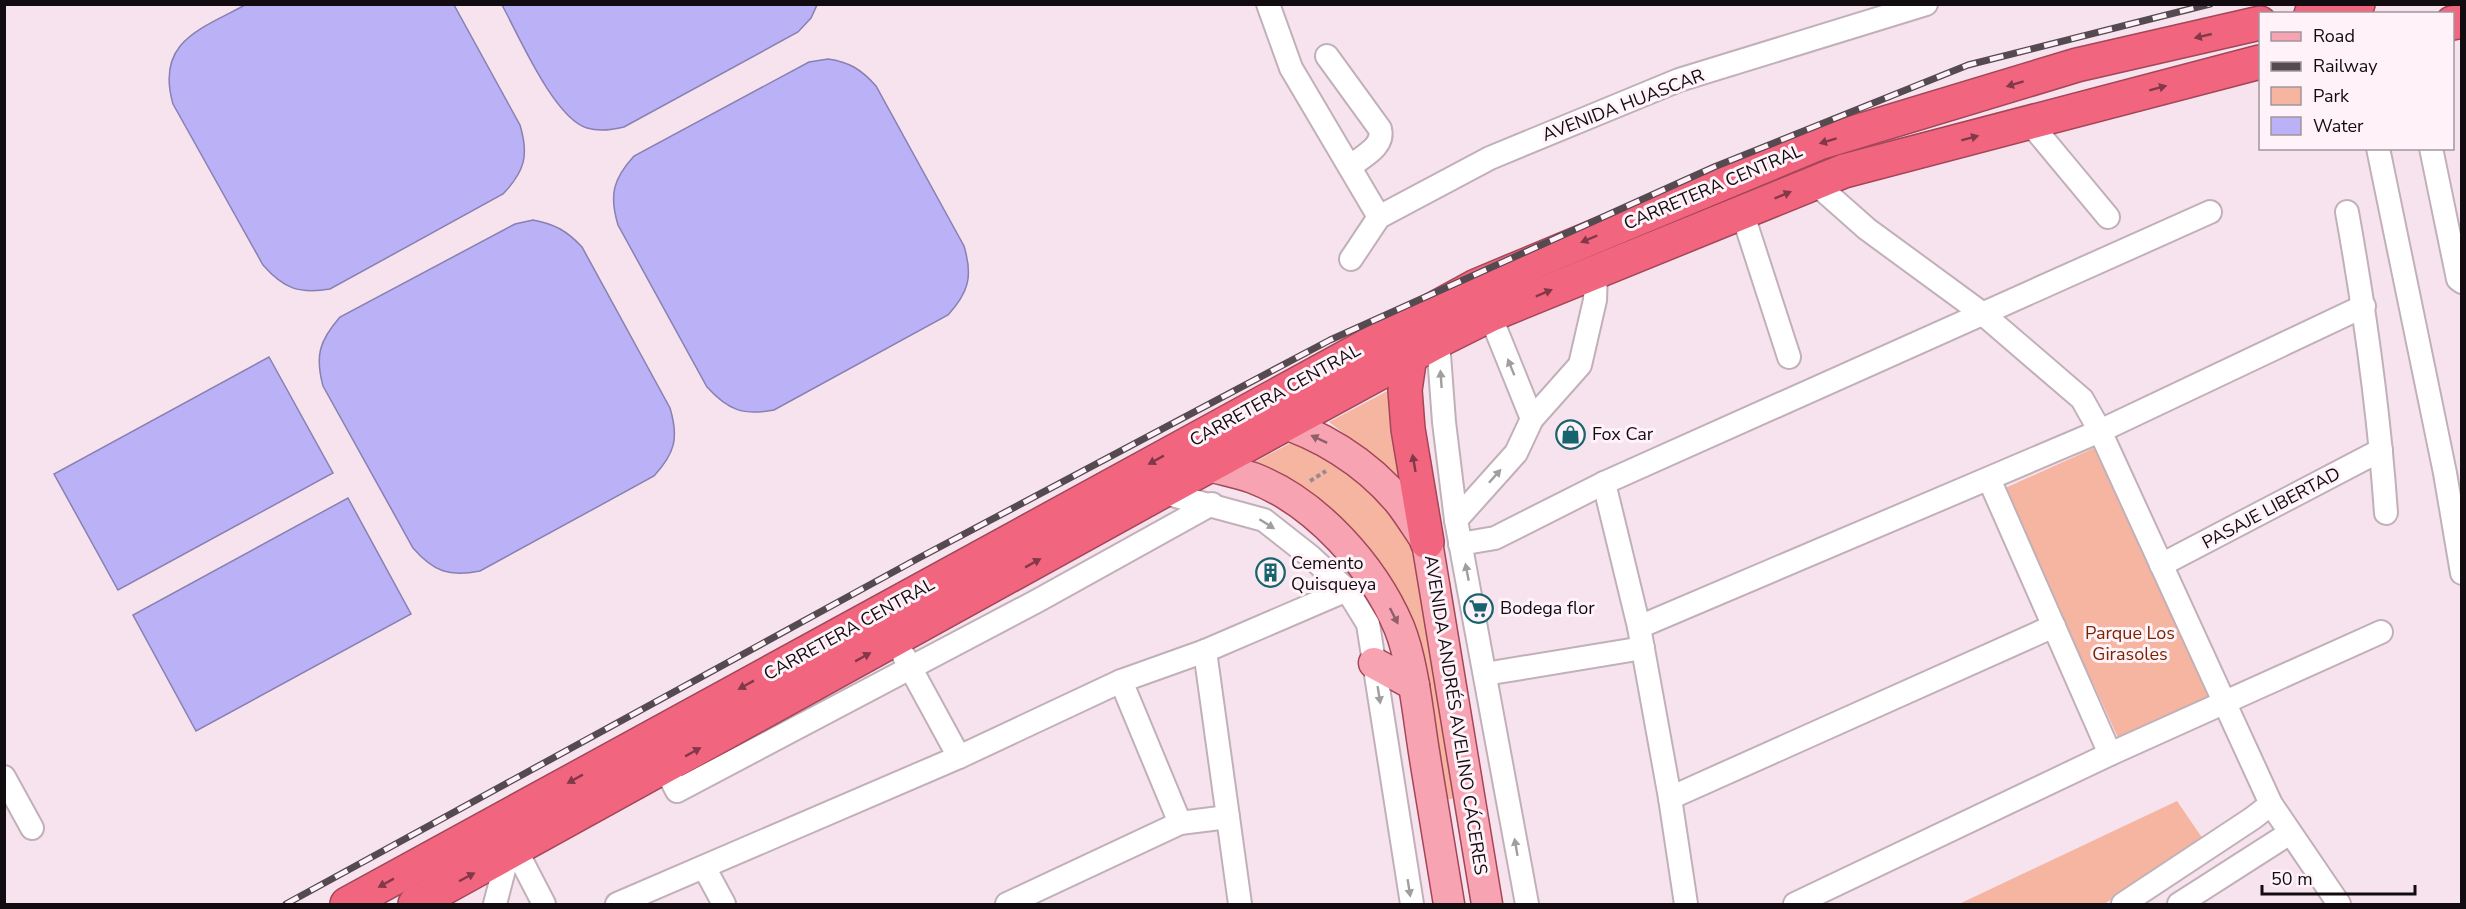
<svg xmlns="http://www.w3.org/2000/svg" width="2466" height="909" font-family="'Nunito Sans',sans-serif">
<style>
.green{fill:#f6b5a0}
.water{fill:#bab1f6;stroke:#8880b1;stroke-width:1.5}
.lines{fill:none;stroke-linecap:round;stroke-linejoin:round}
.minor-casing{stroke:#c2b0b9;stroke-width:26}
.major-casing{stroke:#a34658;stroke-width:33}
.highway-casing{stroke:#a34658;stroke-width:36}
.path{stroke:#998a92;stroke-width:4;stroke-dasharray:4.5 3;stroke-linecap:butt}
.minor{stroke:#fff;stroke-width:22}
.major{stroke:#f7a3b2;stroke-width:30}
.highway{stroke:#f1657f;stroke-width:33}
.rail-casing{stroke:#544a50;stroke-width:7}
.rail{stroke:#fff3f9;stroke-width:4.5;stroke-dasharray:14;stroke-linecap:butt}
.oneway{fill:#823848}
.oneway2{fill:#a09e9f}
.oneway3{fill:#905f69}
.labels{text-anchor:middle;stroke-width:6;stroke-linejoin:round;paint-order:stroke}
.street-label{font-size:18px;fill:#120c10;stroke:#fff3f9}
.poi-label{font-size:18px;fill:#120c10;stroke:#fff3f9;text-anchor:start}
.park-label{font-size:18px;fill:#7b2400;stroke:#fff3f9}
</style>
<rect width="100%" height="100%" fill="#f7e3ee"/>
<g class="green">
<polygon points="1393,388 1408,493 1368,452 1329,422"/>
<polygon points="1298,439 1370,480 1420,556 1457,798 1444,800 1411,635 1251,464"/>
<polygon points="2094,448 2212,702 2121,744 2003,489"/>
<polygon points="2177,801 2205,842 2104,904 1959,904"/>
</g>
<g class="water">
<path d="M247,4L454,5L520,125C529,155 525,171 503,194L330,289C299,294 284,289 263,265L173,104C155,41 201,29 247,4Z"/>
<path d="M502,5H817L811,18L798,32L624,127C612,130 600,132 587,128C554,118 519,36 502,5Z"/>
<path d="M828,59C849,62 861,69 876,86L964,246C973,276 969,292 948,315L774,410C743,416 728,410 707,387L618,225C609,195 613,179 634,156L809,62Z"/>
<path d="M533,220C555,224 567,231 582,247L670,408C679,438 675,453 654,476L480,571C449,577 434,572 413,548L323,386C315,356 319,341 340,317L515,224Z"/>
<polygon points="269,357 333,473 118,590 54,474"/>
<polygon points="348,498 411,614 196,731 133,615"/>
</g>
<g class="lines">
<defs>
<g id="minor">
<polyline points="1268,4 1291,68 1379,217"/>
<path d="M1327,56L1380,129C1385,147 1361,157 1350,167"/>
<polyline points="2029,122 2108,217"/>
<polyline points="2378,148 2445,473 2462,573"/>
<polyline points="2431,148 2458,279 2462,282"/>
<polyline points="1815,183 1867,229 1983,314 2082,399 2100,431 2271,804 2339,904"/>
<polyline points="1742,212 1789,357"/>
<path d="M2347,212C2365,312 2379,412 2386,513"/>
<polyline points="1351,259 1379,217 1490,158 1679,80 1926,4"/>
<polyline points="1490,315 1532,419"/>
<polyline points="1438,341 1444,422 1456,520 1527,904"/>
<polyline points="1989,479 2110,754"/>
<polyline points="1604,483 1639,627 1670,798 1686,904"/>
<polyline points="1161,492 1264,520 1311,557 1347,590 1368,624 1412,904"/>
<polyline points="1456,520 1516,453 1532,419 1580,365 1595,300 1596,271"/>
<polyline points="1460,544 1495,538 1604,483 2210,212"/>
<polyline points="2161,565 2381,450"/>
<polyline points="1639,627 2100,431 2364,306"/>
<polyline points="1205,651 1240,904"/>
<polyline points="904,656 959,757"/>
<polyline points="1485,674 1643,648"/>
<polyline points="1121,681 1180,823"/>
<polyline points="665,768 677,791 1037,601 1212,504"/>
<polyline points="4,777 32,828"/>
<polyline points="1670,798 2054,626"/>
<polyline points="516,850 544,904"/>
<polyline points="704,867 724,904"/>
<polyline points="495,904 508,854"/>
<polyline points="617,904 959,757 1121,681 1205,651 1347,590"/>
<polyline points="1007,904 1180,823 1228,817"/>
<polyline points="1795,904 2110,754 2381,632"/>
<polyline points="2123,904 2253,818 2271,804"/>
<polyline points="2179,904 2290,833"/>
</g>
<g id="major">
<path d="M1266,418C1318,432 1367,462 1401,504C1410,516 1418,529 1427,542L1487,904"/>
<path d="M1209,466C1223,470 1239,473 1253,478C1316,502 1373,566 1399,627C1413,661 1418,715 1424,752C1432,803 1441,854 1449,904"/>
<polyline points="1374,663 1414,685"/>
</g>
<g id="highway">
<polyline points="2311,14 2358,4"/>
<polyline points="2452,23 2462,21"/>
<polyline points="1410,356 1405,390 1408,429 1427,542"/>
<polyline points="347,904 1476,286 1819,143 2077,65 2260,23"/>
<polyline points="415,904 1161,492 1438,341 1490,315 1844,171 2260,62"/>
</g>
</defs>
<use href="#minor" class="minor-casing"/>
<use href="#major" class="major-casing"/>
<use href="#highway" class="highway-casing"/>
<polyline class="path" points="1310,481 1326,471"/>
<use href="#minor" class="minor"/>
<use href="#major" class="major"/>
<use href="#highway" class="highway"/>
<defs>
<polyline id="rail" points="286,904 917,559 1330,340 1714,167 1968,65 2210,4"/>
</defs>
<use href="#rail" class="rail-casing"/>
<use href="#rail" class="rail"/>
</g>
<defs><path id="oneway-solid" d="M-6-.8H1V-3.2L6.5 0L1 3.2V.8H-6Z" transform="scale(1.5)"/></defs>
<g class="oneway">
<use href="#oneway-solid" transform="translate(2203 36) rotate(167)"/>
<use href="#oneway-solid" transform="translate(2015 84) rotate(163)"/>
<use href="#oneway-solid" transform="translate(2158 88) rotate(-15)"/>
<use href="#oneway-solid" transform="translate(1970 138) rotate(-15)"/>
<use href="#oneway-solid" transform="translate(1828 141) rotate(163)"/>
<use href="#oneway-solid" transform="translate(1783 195) rotate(-22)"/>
<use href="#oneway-solid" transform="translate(1589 239) rotate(157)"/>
<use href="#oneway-solid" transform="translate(1544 293) rotate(-23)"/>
<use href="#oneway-solid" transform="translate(1156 460) rotate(151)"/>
<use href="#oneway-solid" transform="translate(1414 463) rotate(-100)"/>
<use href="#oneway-solid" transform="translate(1033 563) rotate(-29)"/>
<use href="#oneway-solid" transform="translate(863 657) rotate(-29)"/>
<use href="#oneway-solid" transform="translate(746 685) rotate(151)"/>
<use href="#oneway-solid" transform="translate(693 752) rotate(-29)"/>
<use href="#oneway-solid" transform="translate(575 779) rotate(151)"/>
<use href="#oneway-solid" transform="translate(467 877) rotate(-28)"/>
<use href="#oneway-solid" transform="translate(386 883) rotate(151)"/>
</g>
<g class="oneway2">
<use href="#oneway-solid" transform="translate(1511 367) rotate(-112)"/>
<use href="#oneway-solid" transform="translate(1441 379) rotate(-94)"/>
<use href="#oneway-solid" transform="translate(1495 476) rotate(-48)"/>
<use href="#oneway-solid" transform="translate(1267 524) rotate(32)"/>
<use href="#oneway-solid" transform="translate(1467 572) rotate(-101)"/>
<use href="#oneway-solid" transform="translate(1379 695) rotate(81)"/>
<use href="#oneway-solid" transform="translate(1516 847) rotate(-100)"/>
<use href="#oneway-solid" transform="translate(1409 888) rotate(81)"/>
</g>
<g class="oneway3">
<use href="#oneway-solid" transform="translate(1319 439) rotate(-155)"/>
<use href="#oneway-solid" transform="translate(1394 616) rotate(63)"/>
</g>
<defs>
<symbol id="shop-ring" viewBox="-11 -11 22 22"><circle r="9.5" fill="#fff3f9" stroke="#18646e" stroke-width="1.5"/><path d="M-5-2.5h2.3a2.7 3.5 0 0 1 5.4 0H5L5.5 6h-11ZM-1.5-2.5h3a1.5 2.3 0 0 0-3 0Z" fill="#18646e"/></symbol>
<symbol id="building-ring" viewBox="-11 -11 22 22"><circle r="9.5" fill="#fff3f9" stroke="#18646e" stroke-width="1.5"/><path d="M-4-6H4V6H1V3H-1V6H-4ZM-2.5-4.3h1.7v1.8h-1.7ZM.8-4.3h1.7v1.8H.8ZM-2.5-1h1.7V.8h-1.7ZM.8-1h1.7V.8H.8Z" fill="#18646e"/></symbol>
<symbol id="supermarket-ring" viewBox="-11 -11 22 22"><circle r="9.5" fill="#fff3f9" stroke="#18646e" stroke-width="1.5"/><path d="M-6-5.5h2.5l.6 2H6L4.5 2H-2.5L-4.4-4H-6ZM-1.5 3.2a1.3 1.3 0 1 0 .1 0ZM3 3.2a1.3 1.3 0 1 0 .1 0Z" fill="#18646e"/></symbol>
</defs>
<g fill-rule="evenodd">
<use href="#shop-ring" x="1554" y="418" width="33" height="33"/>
<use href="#building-ring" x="1254" y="556" width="33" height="33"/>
<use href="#supermarket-ring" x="1462" y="592" width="33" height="33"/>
</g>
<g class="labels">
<g class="street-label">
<text transform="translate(1623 105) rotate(-21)" y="6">AVENIDA HUASCAR</text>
<text transform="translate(1713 187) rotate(-23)" y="6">CARRETERA CENTRAL</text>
<text transform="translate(1275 395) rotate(-29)" y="6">CARRETERA CENTRAL</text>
<text transform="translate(2271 508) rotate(-28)" y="6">PASAJE LIBERTAD</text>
<text transform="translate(849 629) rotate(-29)" y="6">CARRETERA CENTRAL</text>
<text transform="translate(1456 715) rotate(81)" y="6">AVENIDA ANDRÉS AVELINO CÁCERES</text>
</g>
<g class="poi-label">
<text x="1592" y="440">Fox Car</text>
<text x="1291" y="569">Cemento<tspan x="1291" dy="21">Quisqueya</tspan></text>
<text x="1500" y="614">Bodega flor</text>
</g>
<g class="park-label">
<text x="2130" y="639">Parque Los<tspan x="2130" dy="21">Girasoles</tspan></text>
</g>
</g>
<rect width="2466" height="909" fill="none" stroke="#120c10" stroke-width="12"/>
<rect x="2259" y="12" width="195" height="138" fill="#fff3f9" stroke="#a0979c" stroke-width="1.5"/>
<rect x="2271" y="32" width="30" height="9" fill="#f7a3b2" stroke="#a0979c" stroke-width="1.5"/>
<text x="2313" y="42" font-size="18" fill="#120c10">Road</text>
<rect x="2271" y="62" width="30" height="9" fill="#544a50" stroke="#a0979c" stroke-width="1.5"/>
<text x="2313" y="72" font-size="18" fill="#120c10">Railway</text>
<rect x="2271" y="87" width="30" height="18" fill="#f6b5a0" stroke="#a0979c" stroke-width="1.5"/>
<text x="2313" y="102" font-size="18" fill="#120c10">Park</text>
<rect x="2271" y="117" width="30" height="18" fill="#bab1f6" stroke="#a0979c" stroke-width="1.5"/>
<text x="2313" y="132" font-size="18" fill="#120c10">Water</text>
<path d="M2262 885v9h153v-9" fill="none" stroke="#120c10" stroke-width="3"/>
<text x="2271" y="885" font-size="18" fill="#120c10" stroke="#fff3f9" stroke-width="4.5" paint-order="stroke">50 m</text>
</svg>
